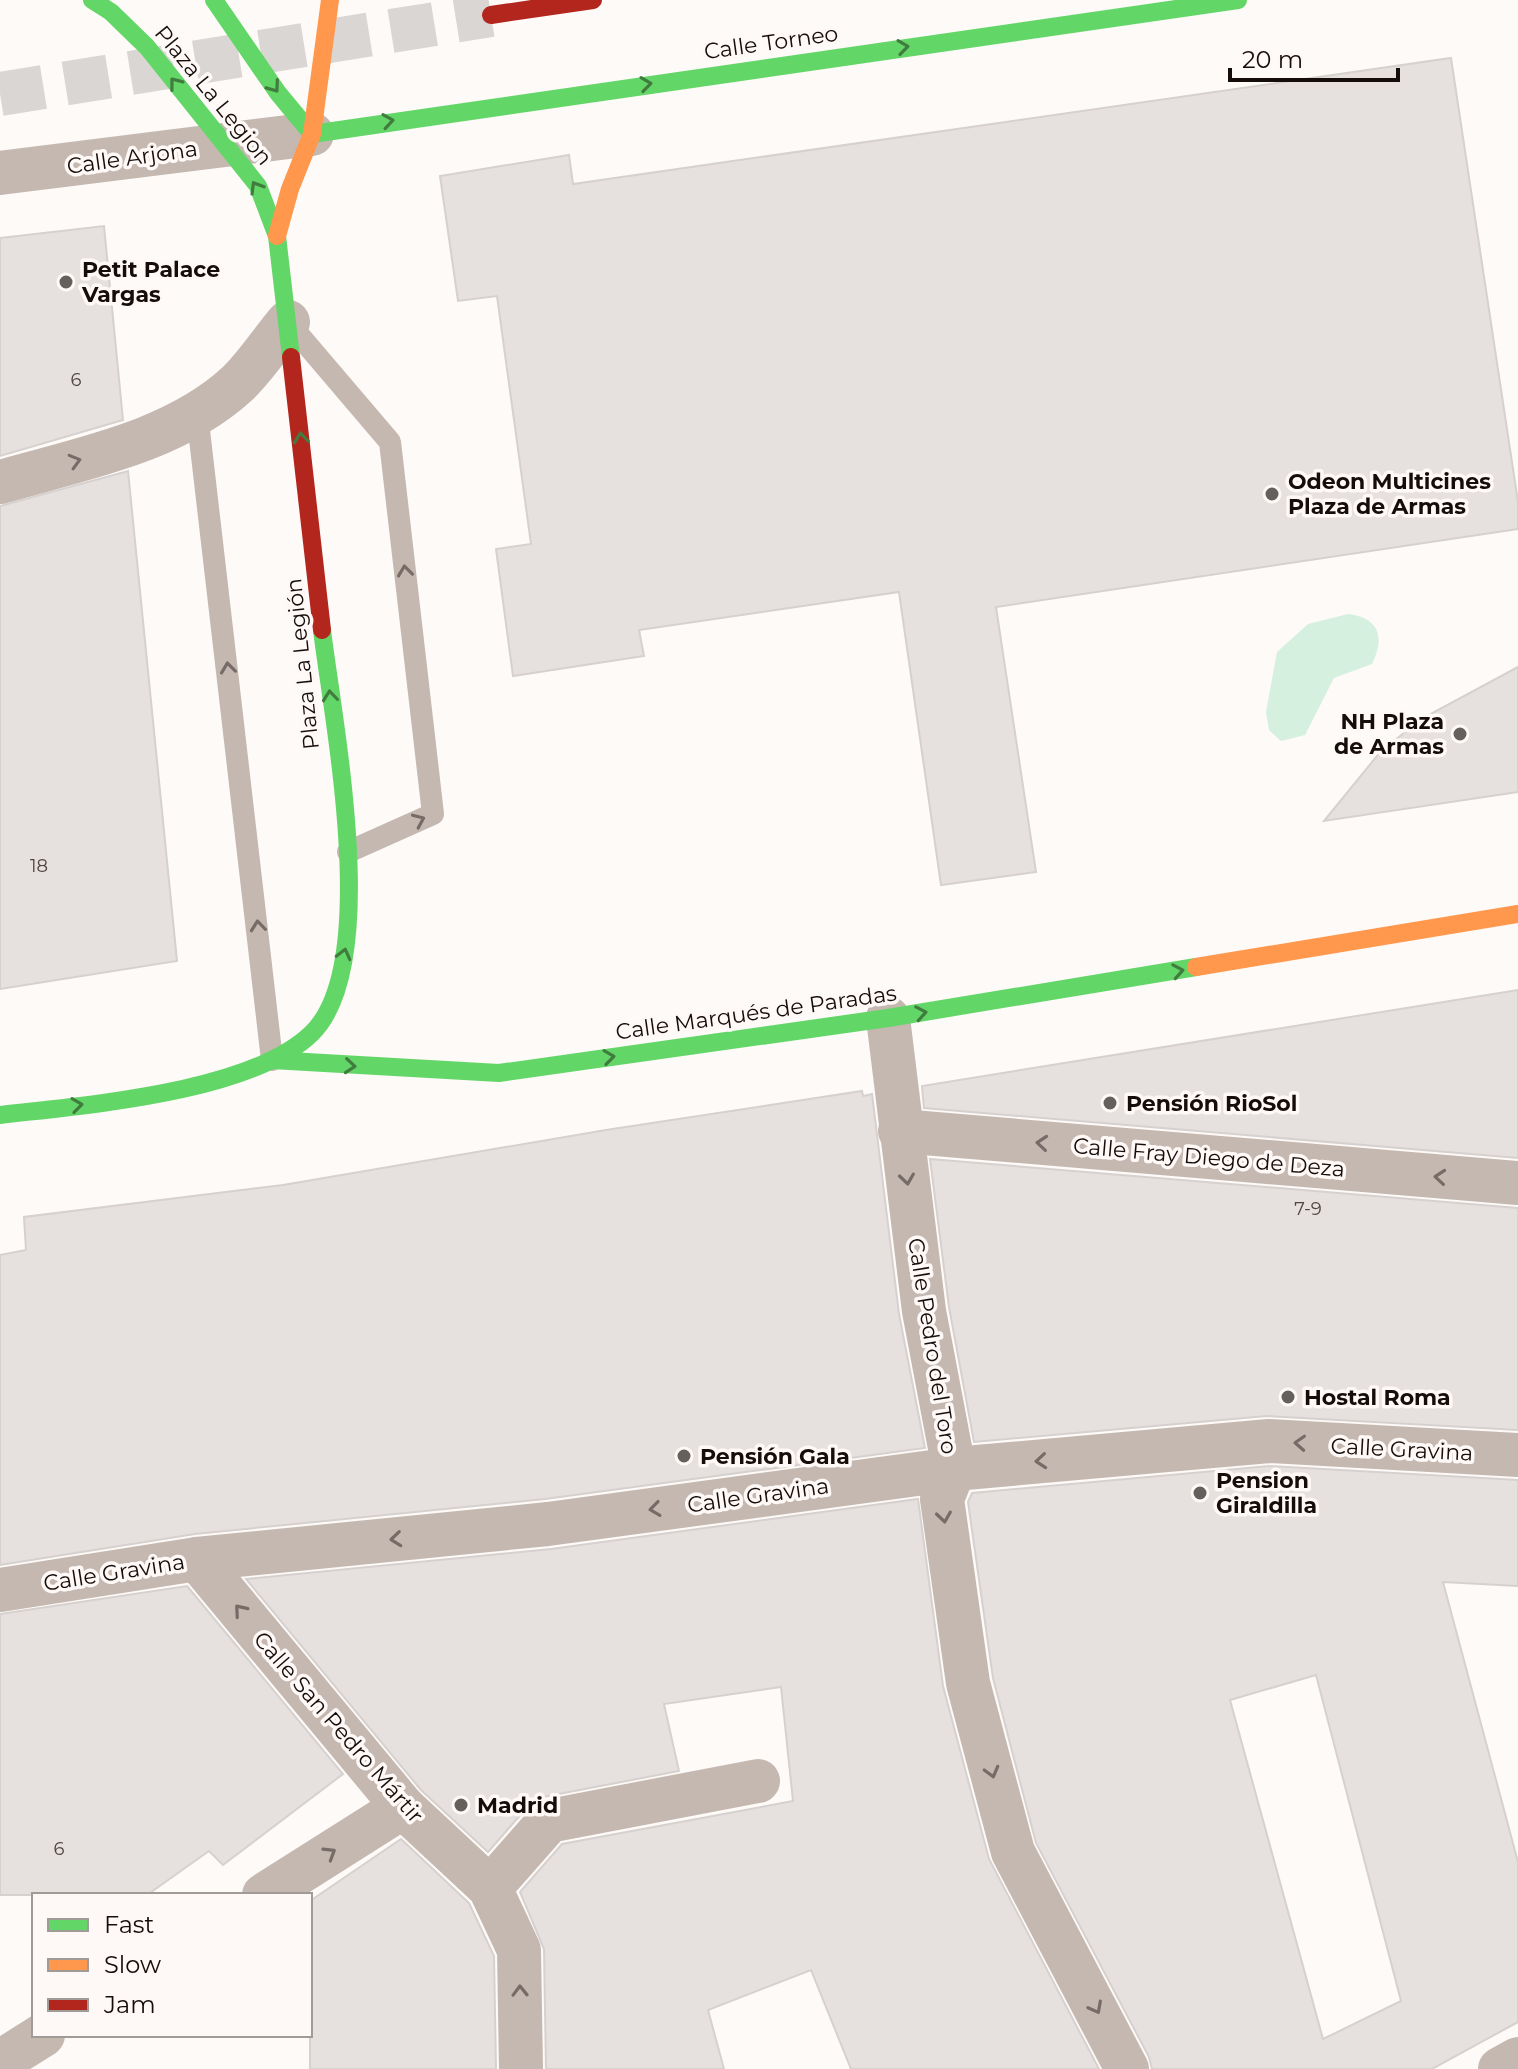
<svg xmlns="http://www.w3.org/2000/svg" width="1518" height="2069" font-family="Montserrat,sans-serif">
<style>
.green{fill:#d5f0df}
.building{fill:#e6e0de;stroke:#d6d1ce;stroke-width:2;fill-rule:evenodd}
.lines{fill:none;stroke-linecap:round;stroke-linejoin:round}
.primary-tunnel{stroke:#dad6d4;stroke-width:44;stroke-dasharray:44 22;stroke-linecap:butt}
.lane{stroke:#c5b8b1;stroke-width:22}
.street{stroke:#c5b8b1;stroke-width:44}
.fast{stroke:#63d668;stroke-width:18}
.slow{stroke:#ff974d;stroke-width:18}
.jam{stroke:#b3261e;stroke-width:18}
.oneway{stroke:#407c3e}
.oneway2{stroke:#766b66}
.poi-dot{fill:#66605d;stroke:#fef9f7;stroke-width:3}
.labels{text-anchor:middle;stroke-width:7;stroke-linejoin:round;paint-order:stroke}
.number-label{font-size:18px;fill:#4c4542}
.street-label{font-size:22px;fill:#150d0a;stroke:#fef9f7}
.poi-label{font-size:22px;font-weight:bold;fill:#150d0a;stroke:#fef9f7;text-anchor:start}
</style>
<rect width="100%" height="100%" fill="#fdfaf8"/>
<path class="green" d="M1348,614C1380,618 1385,638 1372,664L1334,678L1305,735L1281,741L1269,730L1266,712L1277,652L1308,624Z"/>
<g class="building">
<polygon points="1451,58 1518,502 1518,529 996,607 1036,872 941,885 899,592 639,630 644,656 513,676 496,549 531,544 497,296 458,301 440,176 569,155 573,184"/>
<polygon points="104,226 123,420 0,456 0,238"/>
<polygon points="128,471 177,961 0,989 0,506"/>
<polygon points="1518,667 1518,792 1324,821 1381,751 1423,718"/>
<polygon points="1518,990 1518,1158 924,1108 922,1086"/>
<polygon points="862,1091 863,1096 872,1094 899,1314 925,1448 545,1499 195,1534 0,1565 0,1255 26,1250 24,1217 283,1185 606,1130"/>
<polygon points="930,1159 1518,1208 1518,1430 1267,1416 974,1442 949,1307"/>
<path d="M1269,1466L1518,1480V1586L1443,1582L1518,1862V2022L1432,2069H1152L1149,2057L1036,1843L993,1678L968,1502L972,1493ZM1316,1675L1401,2001L1323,2039L1230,1700Z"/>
<polygon points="918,1499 943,1686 989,1859 1099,2069 851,2069 811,1970 708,2010 724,2069 546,2069 544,1949 520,1892 562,1844 793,1801 781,1687 664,1704 679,1771 543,1797 530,1804 488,1852 421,1790 246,1579 551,1549"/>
<polygon points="187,1586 343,1774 223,1865 209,1851 147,1895 0,1895 0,1614"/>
<polygon points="401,1839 469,1903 494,1956 496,2069 310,2069 310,1901"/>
</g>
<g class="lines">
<polyline class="primary-tunnel" points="0,94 491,15"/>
<g class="lane">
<polyline points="292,327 390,442 433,814 348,852"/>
<polyline points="197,413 272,1060"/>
</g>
<g class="street">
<polyline points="0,173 312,134"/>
<path d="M0,482C80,459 174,442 237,384C256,366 271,342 288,322"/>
<polyline points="888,1018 924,1311 954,1469 942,1499 968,1683 1013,1852 1127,2069"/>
<polyline points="900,1131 1518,1183"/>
<polyline points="197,1559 403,1807 490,1888 519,1950 521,2069"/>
<polyline points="0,1590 197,1559 548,1524 954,1469 1269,1441 1518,1455"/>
<polyline points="490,1888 549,1821 758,1781"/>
<polyline points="264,1895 403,1807"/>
<polyline points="0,2062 43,2035"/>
<polyline points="1500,2069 1518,2059"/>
</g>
<g class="fast">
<polyline points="92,0 111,12 147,47 258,186 277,236 291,357"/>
<polyline points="214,0 278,93 312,134"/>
<polyline points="312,134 1238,0"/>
<polyline points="272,1060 499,1073 888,1018 1196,967"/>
<path d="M0,1115C84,1105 251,1093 312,1033C382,964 333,722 322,630"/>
</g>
<g class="slow">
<polyline points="277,236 290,189 312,134 330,0"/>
<polyline points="1196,967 1518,914"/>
</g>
<g class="jam">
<polyline points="491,15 593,0"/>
<polyline points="291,357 322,630"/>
</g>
</g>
<defs><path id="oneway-chevron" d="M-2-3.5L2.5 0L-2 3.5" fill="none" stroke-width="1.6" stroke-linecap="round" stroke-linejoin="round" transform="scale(2)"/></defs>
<g class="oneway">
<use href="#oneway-chevron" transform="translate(903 47) rotate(-8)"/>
<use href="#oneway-chevron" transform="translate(175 83) rotate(-128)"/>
<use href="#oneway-chevron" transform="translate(646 84) rotate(-8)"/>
<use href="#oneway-chevron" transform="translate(274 87) rotate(54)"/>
<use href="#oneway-chevron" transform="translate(388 121) rotate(-9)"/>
<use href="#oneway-chevron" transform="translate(256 187) rotate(-121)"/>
<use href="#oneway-chevron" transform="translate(301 438) rotate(-96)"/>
<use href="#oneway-chevron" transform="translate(330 696) rotate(-96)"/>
<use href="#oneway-chevron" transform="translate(344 954) rotate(-76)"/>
<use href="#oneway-chevron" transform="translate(1178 971) rotate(-10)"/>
<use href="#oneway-chevron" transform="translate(921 1013) rotate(-10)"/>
<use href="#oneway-chevron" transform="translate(609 1057) rotate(-8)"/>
<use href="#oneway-chevron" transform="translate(350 1066) rotate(5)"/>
<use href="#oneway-chevron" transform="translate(77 1105) rotate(-8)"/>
</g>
<g class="oneway2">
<use href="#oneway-chevron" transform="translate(75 461) rotate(-16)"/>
<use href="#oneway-chevron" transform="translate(405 571) rotate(-97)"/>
<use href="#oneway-chevron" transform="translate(228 668) rotate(-97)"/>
<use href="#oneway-chevron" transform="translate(419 820) rotate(-24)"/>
<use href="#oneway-chevron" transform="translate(258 926) rotate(-96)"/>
<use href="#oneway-chevron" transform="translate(1042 1143) rotate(-175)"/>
<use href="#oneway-chevron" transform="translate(1440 1177) rotate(-175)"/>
<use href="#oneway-chevron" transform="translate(907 1179) rotate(82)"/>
<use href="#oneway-chevron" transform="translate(1300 1443) rotate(-177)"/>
<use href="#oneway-chevron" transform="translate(1041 1461) rotate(175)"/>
<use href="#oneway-chevron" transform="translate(655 1509) rotate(172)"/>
<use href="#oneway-chevron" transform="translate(944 1517) rotate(82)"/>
<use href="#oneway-chevron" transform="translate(396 1539) rotate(174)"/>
<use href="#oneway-chevron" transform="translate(240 1610) rotate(-130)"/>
<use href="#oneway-chevron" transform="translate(992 1772) rotate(75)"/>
<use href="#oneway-chevron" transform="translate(330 1853) rotate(-32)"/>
<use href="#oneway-chevron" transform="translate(520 1991) rotate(-91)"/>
<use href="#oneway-chevron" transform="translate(1096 2008) rotate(62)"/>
</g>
<g class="poi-dot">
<circle cx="66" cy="282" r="8"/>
<circle cx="1272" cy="494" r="8"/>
<circle cx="1460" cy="734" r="8"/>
<circle cx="1110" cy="1103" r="8"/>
<circle cx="1288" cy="1397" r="8"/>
<circle cx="684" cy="1456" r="8"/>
<circle cx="1200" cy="1493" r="8"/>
<circle cx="461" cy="1805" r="8"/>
</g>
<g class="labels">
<g class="number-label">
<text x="76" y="386">6</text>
<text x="39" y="872">18</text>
<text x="1308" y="1215">7-9</text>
<text x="59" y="1855">6</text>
</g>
<g class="street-label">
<text transform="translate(771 42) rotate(-8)" y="8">Calle Torneo</text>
<text transform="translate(214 95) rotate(51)" y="8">Plaza La Legion</text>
<text transform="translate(132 157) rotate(-8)" y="8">Calle Arjona</text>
<text transform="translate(302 664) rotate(-96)" y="8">Plaza La Legión</text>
<text transform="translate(756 1012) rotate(-8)" y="8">Calle Marqués de Paradas</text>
<text transform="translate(1209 1157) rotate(5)" y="8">Calle Fray Diego de Deza</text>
<text transform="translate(933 1346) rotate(81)" y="8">Calle Pedro del Toro</text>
<text transform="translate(1402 1449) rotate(3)" y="8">Calle Gravina</text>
<text transform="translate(758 1495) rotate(-8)" y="8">Calle Gravina</text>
<text transform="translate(114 1572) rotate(-9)" y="8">Calle Gravina</text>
<text transform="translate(339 1727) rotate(49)" y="8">Calle San Pedro Mártir</text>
</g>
<g class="poi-label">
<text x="82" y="277">Petit Palace<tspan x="82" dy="25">Vargas</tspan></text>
<text x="1288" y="489">Odeon Multicines<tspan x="1288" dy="25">Plaza de Armas</tspan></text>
<text x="1444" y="729" text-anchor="end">NH Plaza<tspan x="1444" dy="25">de Armas</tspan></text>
<text x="1126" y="1111">Pensión RioSol</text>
<text x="1304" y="1405">Hostal Roma</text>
<text x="700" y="1464">Pensión Gala</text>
<text x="1216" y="1488">Pension<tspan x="1216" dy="25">Giraldilla</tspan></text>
<text x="477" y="1813">Madrid</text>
</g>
</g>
<rect x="32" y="1893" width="280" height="144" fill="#fef9f7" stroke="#a19b98" stroke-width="2"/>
<rect x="48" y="1919" width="40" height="12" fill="#63d668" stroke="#a19b98" stroke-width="2"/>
<text x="104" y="1933" font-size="24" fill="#150d0a">Fast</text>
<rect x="48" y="1959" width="40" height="12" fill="#ff974d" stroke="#a19b98" stroke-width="2"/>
<text x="104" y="1973" font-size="24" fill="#150d0a">Slow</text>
<rect x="48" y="1999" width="40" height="12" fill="#b3261e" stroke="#a19b98" stroke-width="2"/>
<text x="104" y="2013" font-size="24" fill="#150d0a">Jam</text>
<path d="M1230 68v12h168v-12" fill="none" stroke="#150d0a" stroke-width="4"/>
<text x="1242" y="68" font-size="24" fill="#150d0a" stroke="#fef9f7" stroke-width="6" paint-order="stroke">20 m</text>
</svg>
